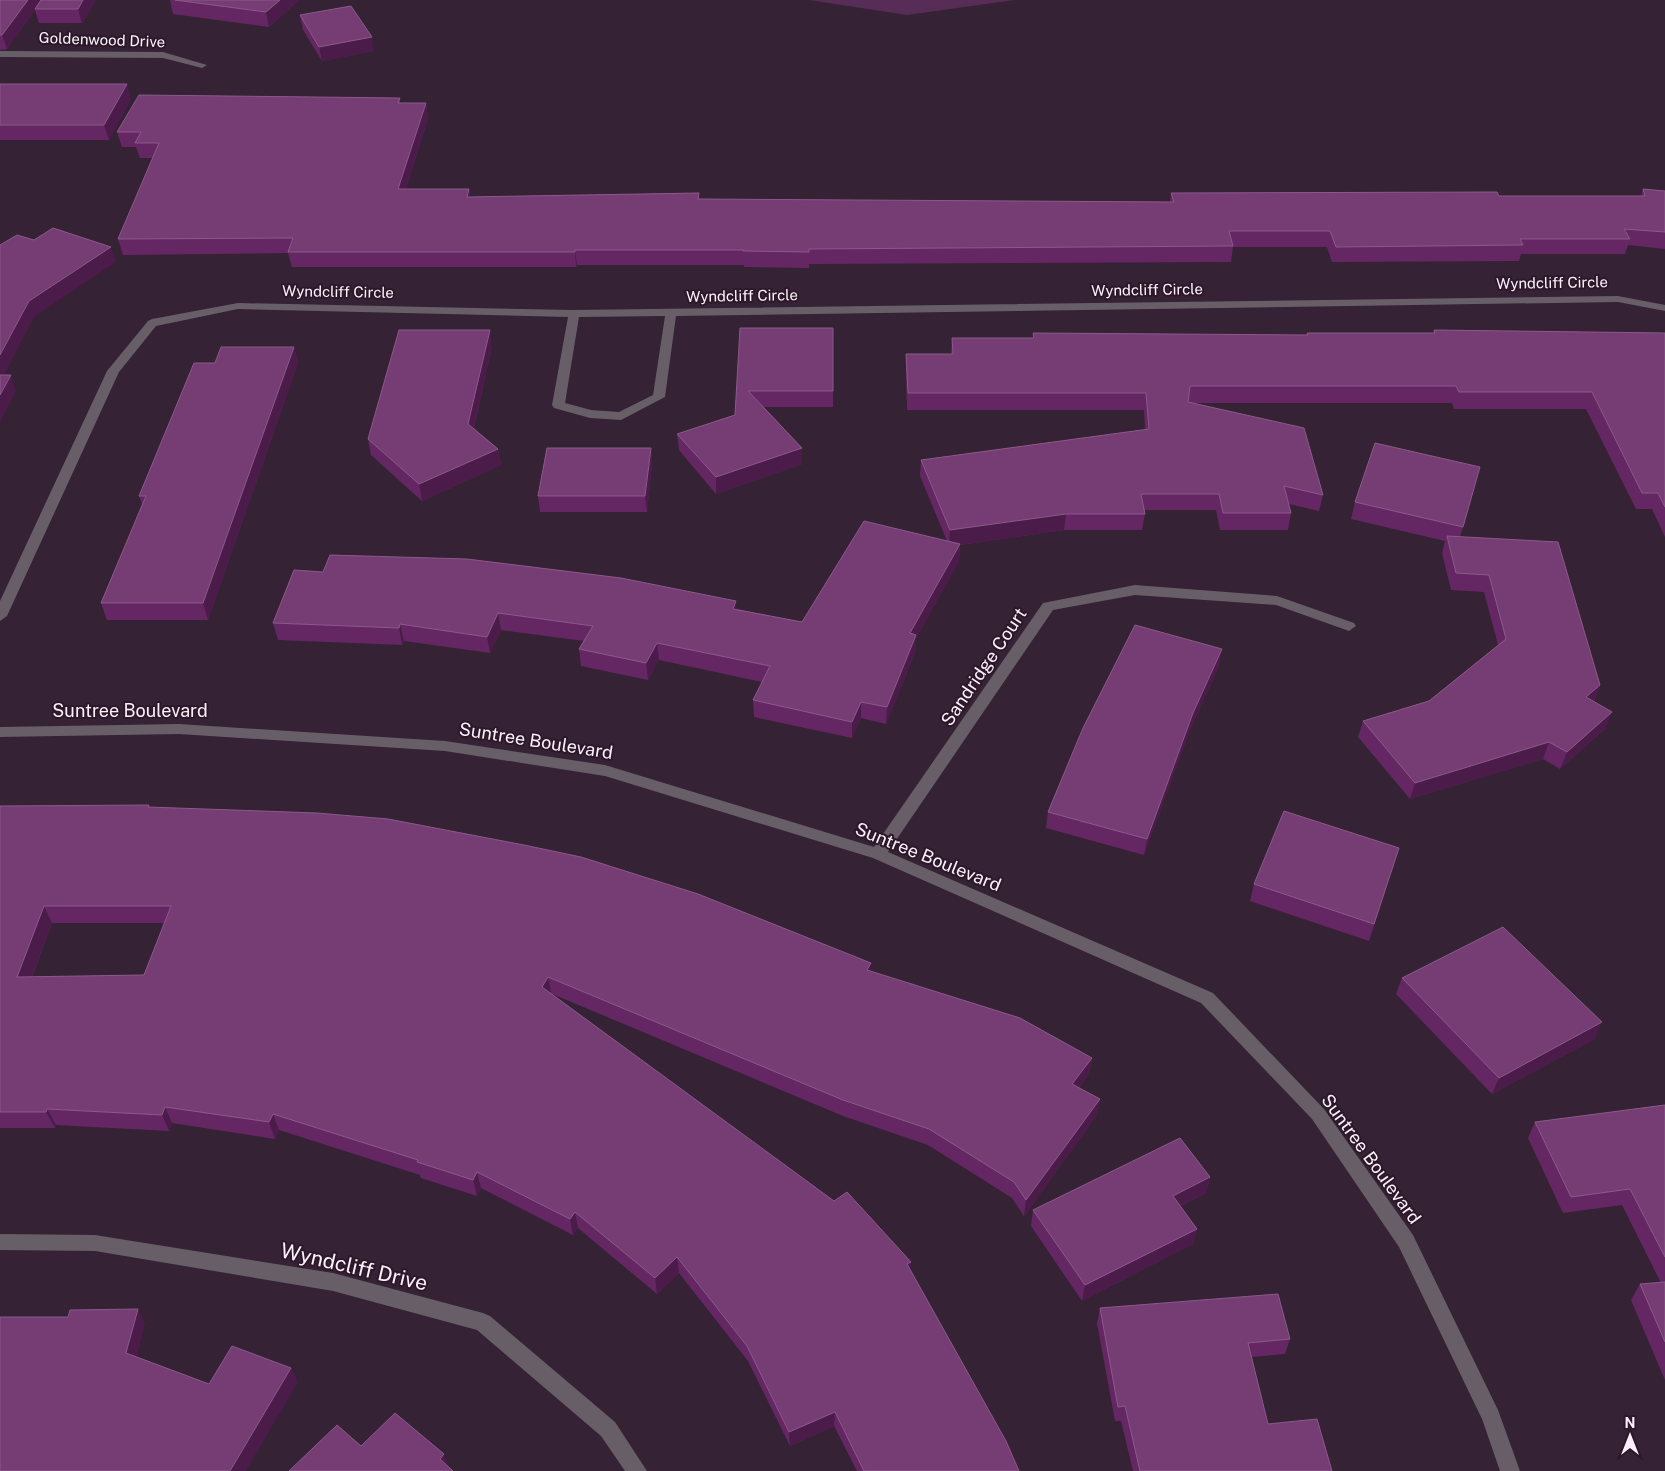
<svg xmlns="http://www.w3.org/2000/svg" width="1665" height="1471" font-family="'Public Sans',sans-serif">
<style>
.green{fill:#572c56}
.lines{fill:none;stroke-linecap:round;stroke-linejoin:round}
.minor{fill:#675e67;fill-rule:evenodd}
.wall{fill:#652764;fill-rule:evenodd}
.shaded-wall{fill:#4b1c4a}
.building{fill:#763d75;stroke:#8b598a;fill-rule:evenodd}
.labels{text-anchor:middle;stroke-width:4;stroke-linejoin:round;paint-order:stroke}
.far-street-label{font-size:15px;fill:#fdf0fc;stroke:#2b192a}
.street-label{font-size:18px;fill:#fdf0fc;stroke:#2b192a}
.near-street-label{font-size:21px;fill:#fdf0fc;stroke:#2b192a}
</style>
<rect width="100%" height="100%" fill="#352234"/>
<polygon class="green" points="809,0 1015,0 907,15"/>
<g class="lines">
<g class="minor">
<polygon points="0,51 163,52 207,65 202,68 163,58 0,57"/>
<path d="M1618,296L1665,305V311L1618,302L676,316L665,397L621,420L590,418L554,408L552,405L568,317L238,309L156,326L119,372L7,616L0,621V601L107,371L148,321L152,319L238,303L574,310ZM665,316L653,395L619,412L591,410L565,403L579,317Z"/>
<polygon points="1135,585 1277,596 1354,623 1356,626 1349,631 1276,605 1135,595 1053,610 888,852 1213,993 1324,1109 1413,1235 1498,1410 1520,1471 1500,1471 1482,1419 1399,1247 1312,1119 1201,1003 873,858 605,776 445,751 179,734 0,737 0,727 179,724 445,741 605,765 874,847 1043,603"/>
<polygon points="0,1234 95,1235 333,1273 483,1313 490,1316 615,1422 647,1471 625,1471 601,1436 477,1330 333,1291 95,1251 0,1250"/>
</g>
</g>
<g class="wall">
<polygon points="0,0 96,0 82,23 39,23 35,10 7,49 0,50"/>
<polygon points="170,0 299,0 269,27 173,14"/>
<polygon points="300,15 374,51 322,61 303,30"/>
<polygon points="0,84 131,99 109,140 0,140"/>
<polygon points="400,98 400,103 426,103 428,118 406,189 469,189 470,197 699,193 699,199 1170,202 1171,193 1499,196 1641,196 1643,189 1665,191 1665,249 1628,245 1625,254 1521,254 1519,261 1332,262 1327,247 1233,247 1231,262 809,264 809,268 744,267 744,265 577,265 576,267 292,267 288,253 123,255 118,239 153,158 140,158 136,147 122,147 117,132"/>
<polygon points="740,328 833,328 833,407 764,407 802,448 802,464 716,494 679,450 677,434 735,415"/>
<polygon points="1434,330 1665,333 1665,537 1652,509 1636,509 1586,409 1454,409 1452,403 1192,403 1323,495 1319,511 1289,504 1291,513 1288,530 1220,530 1216,510 1144,510 1145,514 1142,530 1064,530 960,545 959,561 916,638 916,651 886,724 861,718 852,738 754,717 753,700 762,682 659,660 648,680 581,666 579,649 584,641 501,630 490,653 404,641 402,645 278,640 273,623 294,570 737,609 802,622 947,541 920,476 921,460 1145,430 1144,410 907,410 906,371 906,354 951,354 952,338 1033,338 1033,333 1307,335 1307,333 1433,333"/>
<polygon points="492,346 474,428 498,449 501,465 422,501 371,455 368,439"/>
<polygon points="294,347 298,363 208,620 107,620 101,603 142,504 139,496 215,363"/>
<polygon points="651,448 652,465 647,512 540,512 538,496"/>
<polygon points="1480,467 1460,537 1600,685 1594,701 1606,728 1560,769 1543,759 1410,799 1358,737 1363,721 1429,701 1498,645 1484,592 1451,590 1442,553 1445,541 1351,519 1355,502"/>
<polygon points="1219,666 1190,730 1144,855 1046,828 1048,812"/>
<path d="M0,806L150,807L871,963V971L1092,1058L1089,1074L1079,1088L1100,1099L1097,1115L1024,1216L1012,1198L928,1145L843,1116L550,993L910,1270L1019,1471H857L834,1426L790,1446L748,1361L679,1273L657,1294L578,1228L573,1235L481,1188L477,1196L421,1178L420,1175L279,1130L275,1139L172,1123L169,1131L56,1125L55,1128H0ZM52,923H164L144,975L32,977Z"/>
<polygon points="1399,848 1369,941 1250,901 1254,884"/>
<polygon points="1402,978 1595,1039 1492,1094 1396,994"/>
<polygon points="1665,1105 1665,1380 1631,1300 1640,1284 1661,1283 1622,1205 1563,1213 1528,1138 1535,1122"/>
<polygon points="1210,1177 1206,1193 1180,1206 1197,1229 1193,1244 1082,1301 1031,1226 1033,1210"/>
<polygon points="1100,1308 1290,1339 1285,1354 1251,1357 1268,1424 1332,1471 1133,1471 1121,1421 1115,1421 1097,1323"/>
</g>
<g class="shaded-wall">
<polygon points="28,0 43,0 35,9 35,10 7,49 2,35"/>
<polygon points="83,0 96,0 82,23 78,9"/>
<polygon points="280,0 299,0 269,27 266,12"/>
<polygon points="372,37 374,51 322,61 319,47"/>
<polygon points="127,84 131,99 109,140 104,125"/>
<polygon points="426,103 428,118 401,205 398,189"/>
<polygon points="469,189 471,204 467,197"/>
<polygon points="111,247 116,262 34,317 0,383 0,355 29,301"/>
<polygon points="575,250 577,265 576,267 575,252"/>
<polygon points="490,330 492,346 471,440 468,424"/>
<polygon points="294,347 298,363 208,620 203,603"/>
<polygon points="11,375 16,391 0,422 0,395"/>
<polygon points="651,448 652,465 647,512 645,496"/>
<polygon points="802,448 802,464 716,494 716,477"/>
<polygon points="498,449 501,465 422,501 419,484"/>
<polygon points="1066,514 1064,530 960,545 959,561 916,638 916,651 886,724 887,707 910,633 949,547 950,530"/>
<polygon points="736,601 737,618 733,609"/>
<polygon points="498,613 501,630 490,653 487,637"/>
<polygon points="400,624 404,641 402,645 399,628"/>
<polygon points="657,643 659,660 648,680 646,663"/>
<polygon points="1222,649 1219,666 1190,730 1144,855 1147,839 1193,713"/>
<polygon points="1600,685 1593,702 1586,697"/>
<polygon points="861,702 861,718 852,738 852,722"/>
<polygon points="1612,712 1606,728 1560,769 1567,752"/>
<polygon points="1549,742 1543,759 1410,799 1415,783"/>
<polygon points="44,906 52,923 25,994 17,977"/>
<polygon points="871,963 871,979 867,970"/>
<polygon points="548,977 551,993 545,1004 542,987"/>
<polygon points="1602,1022 1595,1039 1492,1094 1499,1078"/>
<polygon points="1092,1058 1089,1074 1070,1100 1072,1084"/>
<polygon points="1100,1099 1097,1115 1024,1216 1026,1200"/>
<polygon points="165,1107 172,1123 169,1131 162,1115"/>
<polygon points="47,1109 56,1125 55,1128 46,1112"/>
<polygon points="273,1114 279,1130 275,1139 269,1122"/>
<polygon points="477,1172 481,1188 477,1196 473,1180"/>
<polygon points="1210,1177 1206,1193 1169,1211 1173,1196"/>
<polygon points="575,1212 578,1228 573,1235 570,1219"/>
<polygon points="1197,1229 1193,1244 1082,1301 1085,1285"/>
<polygon points="677,1257 679,1273 657,1294 655,1278"/>
<polygon points="911,1262 910,1278 907,1264"/>
<polygon points="138,1309 145,1324 134,1368 126,1353"/>
<polygon points="291,1368 298,1382 246,1471 230,1471"/>
<polygon points="835,1412 834,1426 790,1446 789,1432"/>
<polygon points="444,1454 449,1469 440,1459"/>
</g>
<g class="building">
<polygon points="0,0 28,0 2,35 0,35"/>
<polygon points="41,0 83,0 78,9 35,9"/>
<polygon points="175,0 280,0 266,12"/>
<polygon points="351,6 372,37 319,47 300,15"/>
<polygon points="0,84 127,84 104,125 0,125"/>
<polygon points="139,95 400,98 398,103 426,103 398,189 469,189 467,197 699,193 698,199 1174,202 1171,193 1497,192 1499,196 1645,196 1643,189 1665,191 1665,232 1624,229 1630,239 1520,239 1523,245 1336,247 1330,231 1229,231 1233,246 809,249 809,252 743,251 743,250 575,250 575,252 288,252 293,238 118,239 159,143 135,143 141,132 117,132"/>
<polygon points="53,228 111,247 29,301 0,355 0,245 17,235 34,240"/>
<polygon points="740,328 833,328 833,391 748,391 802,448 716,477 677,434 735,415"/>
<polygon points="399,330 490,330 468,424 498,449 419,484 368,439"/>
<polygon points="1434,330 1665,333 1665,507 1658,493 1642,493 1592,392 1459,392 1456,386 1190,386 1188,402 1304,428 1323,495 1284,486 1291,513 1223,513 1219,494 1141,494 1145,514 1066,514 950,530 921,460 1149,429 1146,393 908,393 906,354 953,354 952,338 1034,338 1033,333 1308,335 1307,333 1435,333"/>
<polygon points="221,347 294,347 203,603 101,603 146,496 139,496 194,363 215,363"/>
<polygon points="0,375 11,375 0,395"/>
<polygon points="1375,443 1480,467 1463,527 1355,502"/>
<polygon points="547,448 651,448 645,496 538,496"/>
<polygon points="864,521 960,544 910,633 916,635 887,707 861,702 852,722 753,700 770,666 657,643 646,663 579,649 593,626 498,613 487,637 400,624 399,628 273,623 294,570 323,572 330,555 467,559 621,578 736,601 733,609 802,622"/>
<polygon points="1447,536 1558,542 1600,685 1586,697 1612,712 1567,752 1549,742 1415,783 1363,721 1429,701 1506,639 1489,575 1456,573"/>
<polygon points="1135,625 1222,649 1193,713 1147,839 1048,812 1083,728"/>
<path d="M149,805L148,807L317,813L388,819L524,845L581,857L698,894L871,963L867,970L1020,1018L1092,1058L1072,1084L1100,1099L1026,1200L1014,1182L929,1129L843,1100L548,977L542,987L834,1201L847,1192L911,1262L907,1264L1006,1441L1019,1471H864L835,1412L789,1432L747,1346L677,1257L655,1278L575,1212L570,1219L477,1172L473,1180L417,1162L418,1160L273,1114L269,1122L165,1107L162,1115L47,1109L46,1112H0V806ZM44,906H171L144,975L17,977Z"/>
<polygon points="1284,811 1399,848 1374,924 1254,884"/>
<polygon points="1503,927 1602,1022 1499,1078 1402,978"/>
<polygon points="1665,1105 1665,1257 1630,1189 1571,1197 1535,1122"/>
<polygon points="1180,1138 1210,1177 1173,1196 1197,1229 1085,1285 1033,1210"/>
<polygon points="1665,1282 1665,1342 1640,1284"/>
<polygon points="1278,1294 1290,1339 1248,1343 1268,1424 1317,1419 1332,1471 1140,1471 1125,1406 1118,1407 1100,1308"/>
<polygon points="138,1309 126,1353 209,1384 232,1346 291,1368 230,1471 0,1471 0,1317 68,1317 70,1310"/>
<polygon points="395,1413 444,1454 440,1459 453,1471 289,1471 337,1425 361,1446"/>
</g>
<g class="labels">
<g class="far-street-label">
<text transform="translate(102 40) rotate(2)" y="5">Goldenwood Drive</text>
<text transform="translate(1552 283) rotate(-1)" y="5">Wyndcliff Circle</text>
<text transform="translate(1147 290) rotate(-1)" y="5">Wyndcliff Circle</text>
<text transform="translate(338 292) rotate(1)" y="5">Wyndcliff Circle</text>
<text transform="translate(742 296) rotate(-1)" y="5">Wyndcliff Circle</text>
</g>
<g class="street-label">
<text transform="translate(984 667) rotate(-56)" y="6">Sandridge Court</text>
<text x="130" y="717">Suntree Boulevard</text>
<text transform="translate(536 741) rotate(9)" y="6">Suntree Boulevard</text>
<text transform="translate(928 857) rotate(22)" y="6">Suntree Boulevard</text>
<text transform="translate(1371 1159) rotate(54)" y="6">Suntree Boulevard</text>
</g>
<g class="near-street-label">
<text transform="translate(354 1267) rotate(13)" y="7">Wyndcliff Drive</text>
</g>
</g>
<g transform="translate(1630 1436)" stroke="#2b192a" stroke-width="4" paint-order="stroke">
<path d="M0-4L9 19L0 12L-9 19Z" fill="#fdf0fc"/>
<text y="-8" font-size="14" font-weight="bold" text-anchor="middle" fill="#fdf0fc">N</text>
</g>
</svg>
